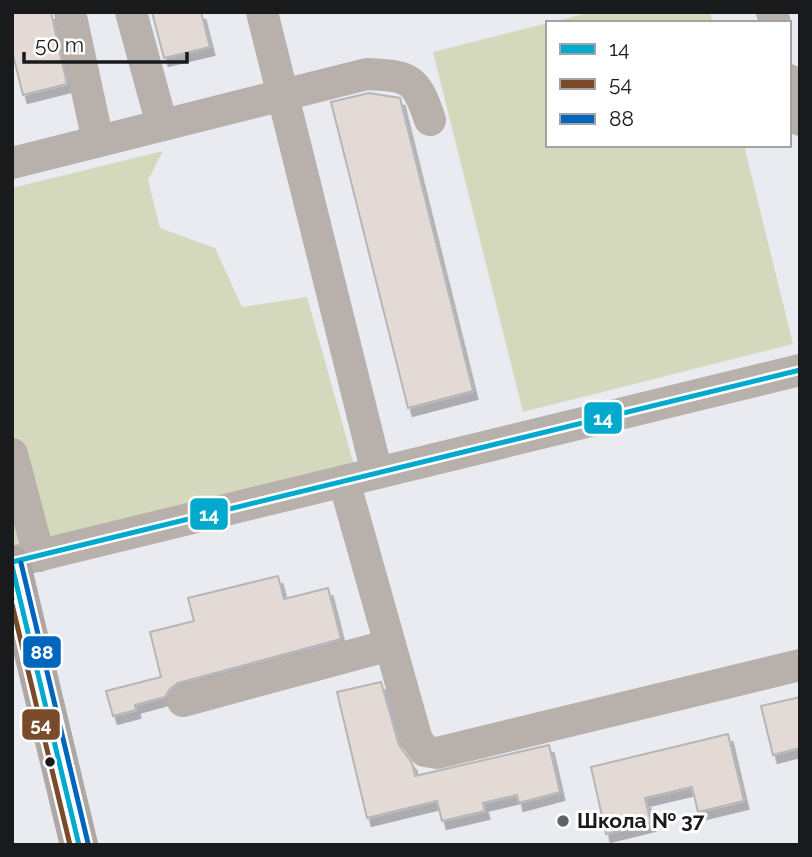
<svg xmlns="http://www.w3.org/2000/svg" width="812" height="857" font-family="Raleway,sans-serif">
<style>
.green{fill:#d4d8bd}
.building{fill:#e3dad5;stroke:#b6b6b7;stroke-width:2;filter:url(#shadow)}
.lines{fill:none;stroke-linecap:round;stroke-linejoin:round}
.minor{stroke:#b7b0ab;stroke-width:32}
.major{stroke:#aea7a3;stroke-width:38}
.bus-1-casing{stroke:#fff;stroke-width:10}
.bus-2-casing{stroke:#fff;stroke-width:10}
.bus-3-casing{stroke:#fff;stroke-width:10}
.bus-1{stroke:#00a9ce;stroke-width:5}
.bus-2{stroke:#7a4b2a;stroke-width:5}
.bus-3{stroke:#0065bd;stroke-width:5}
.bus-dot{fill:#191a1c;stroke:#fff;stroke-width:2.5}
.poi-dot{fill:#626366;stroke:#fff;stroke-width:2.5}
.labels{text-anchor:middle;stroke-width:6;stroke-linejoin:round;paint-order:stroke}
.poi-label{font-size:21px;font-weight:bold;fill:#191a1c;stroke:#fff;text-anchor:start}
.line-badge{stroke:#fff;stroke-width:2.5}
.badge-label{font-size:19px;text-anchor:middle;font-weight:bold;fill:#fff}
</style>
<defs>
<filter id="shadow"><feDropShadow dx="4.5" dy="8" stdDeviation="0" flood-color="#0004"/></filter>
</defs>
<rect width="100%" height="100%" fill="#eaebf0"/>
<g class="green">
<polygon points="591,12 710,12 713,23 549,23"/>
<polygon points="548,23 548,145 744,145 793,344 523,412 433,52"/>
<polygon points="163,151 148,180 160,228 215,248 242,307 307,297 354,465 12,549 12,188"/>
</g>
<g class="building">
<polygon points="12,12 51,12 67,84 23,95 12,51"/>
<polygon points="152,12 201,12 210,47 164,58"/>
<polygon points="369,93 400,98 473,391 408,408 331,102"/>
<polygon points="278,576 284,599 328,588 341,639 178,683 170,689 165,697 135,705 136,710 113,716 106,691 161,677 150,632 194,621 188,598"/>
<polygon points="381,682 399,745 412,763 415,776 549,745 560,792 519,803 517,795 483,803 485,811 442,821 437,801 367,818 337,692"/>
<polygon points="800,697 800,748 773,755 761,706"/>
<polygon points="728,734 744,801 698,812 692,787 645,798 651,823 606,834 591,767"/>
</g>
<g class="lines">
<g class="minor">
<polyline points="70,12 98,141"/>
<polyline points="131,12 162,125"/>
<polyline points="262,12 377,473"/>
<polyline points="772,12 775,23"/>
<polyline points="789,80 800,120"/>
<path d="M12,163L367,74C411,76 416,78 430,120"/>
<polyline points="12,454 39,556"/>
<polyline points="344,481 417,740 425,751 437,753 800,665"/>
<polyline points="12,562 800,370"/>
<polyline points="183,701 390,645"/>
</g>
<polyline class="major" points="12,565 79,845"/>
<defs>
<g id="bus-1">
<polyline points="12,562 800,370"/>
<polyline points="12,566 79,845"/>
</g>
<polyline id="bus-2" points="12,604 70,845"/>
<polyline id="bus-3" points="21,563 88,843"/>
</defs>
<use href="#bus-1" class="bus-1-casing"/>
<use href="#bus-2" class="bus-2-casing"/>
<use href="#bus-3" class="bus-3-casing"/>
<use href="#bus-1" class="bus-1"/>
<use href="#bus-2" class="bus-2"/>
<use href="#bus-3" class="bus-3"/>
</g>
<circle class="bus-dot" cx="50" cy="762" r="6"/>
<circle class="poi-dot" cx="563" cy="821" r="7"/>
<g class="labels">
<g class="poi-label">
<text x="577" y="828">Школа № 37</text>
</g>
</g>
<g class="line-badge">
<rect x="583" y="401" width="40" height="34" rx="7" fill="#00a9ce"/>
<rect x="189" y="497" width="40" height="34" rx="7" fill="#00a9ce"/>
<rect x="22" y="635" width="40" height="34" rx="7" fill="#0065bd"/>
<rect x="21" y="708" width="40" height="33" rx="7" fill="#7a4b2a"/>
</g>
<g class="badge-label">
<text x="603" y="425">14</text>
<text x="209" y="521">14</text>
<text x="42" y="659">88</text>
<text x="41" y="731">54</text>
</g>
<rect width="812" height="857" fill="none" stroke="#191a1c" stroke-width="28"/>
<rect x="546" y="21" width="245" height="126" fill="#ffffff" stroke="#a3a3a4" stroke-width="2"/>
<rect x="560" y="44" width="35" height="10" fill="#00a9ce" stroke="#a3a3a4" stroke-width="2"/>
<text x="609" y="56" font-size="21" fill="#191a1c">14</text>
<rect x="560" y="79" width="35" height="10" fill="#7a4b2a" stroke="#a3a3a4" stroke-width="2"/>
<text x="609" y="91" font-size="21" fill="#191a1c">54</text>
<rect x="560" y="114" width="35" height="10" fill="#0065bd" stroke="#a3a3a4" stroke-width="2"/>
<text x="609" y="126" font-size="21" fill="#191a1c">88</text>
<path d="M24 52v10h163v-10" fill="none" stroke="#191a1c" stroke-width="3.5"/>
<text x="35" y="52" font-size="21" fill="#191a1c" stroke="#ffffff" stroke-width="5" paint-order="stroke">50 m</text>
</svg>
